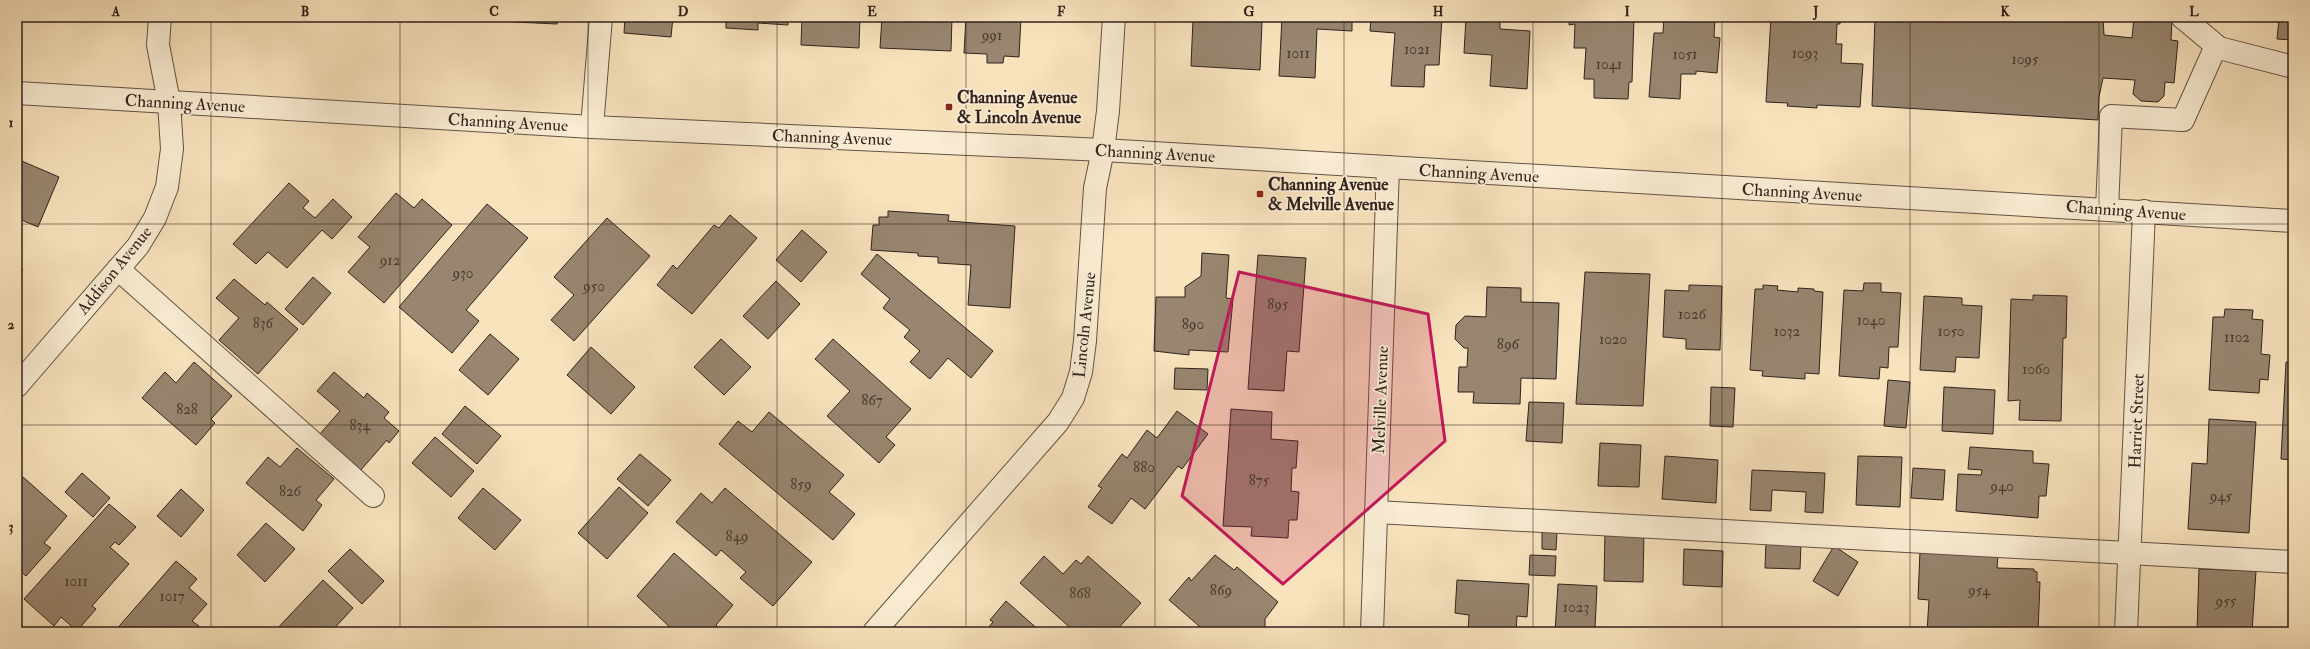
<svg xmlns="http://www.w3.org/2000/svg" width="2310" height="649" font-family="'IM FELL Double Pica',serif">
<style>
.building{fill:#988670;stroke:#30221c}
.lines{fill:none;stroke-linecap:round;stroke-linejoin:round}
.minor-casing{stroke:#625244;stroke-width:24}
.minor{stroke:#faedd4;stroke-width:22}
.marked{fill:#c2185b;fill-opacity:0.2;stroke:#c2185b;stroke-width:3;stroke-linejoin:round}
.grid{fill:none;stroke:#30221c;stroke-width:1;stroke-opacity:0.55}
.poi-dot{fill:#8f2418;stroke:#faedd4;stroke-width:1.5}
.labels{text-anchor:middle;stroke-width:3.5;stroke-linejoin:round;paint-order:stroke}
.number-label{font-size:15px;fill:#4a3b31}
.poi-label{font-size:17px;font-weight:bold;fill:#30221c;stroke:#faedd4;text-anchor:start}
.street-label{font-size:17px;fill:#30221c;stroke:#faedd4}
.neatline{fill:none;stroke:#30221c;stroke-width:1.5}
.grid-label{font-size:13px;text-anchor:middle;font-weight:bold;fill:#30221c}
</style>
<rect width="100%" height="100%" fill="#f8e3bd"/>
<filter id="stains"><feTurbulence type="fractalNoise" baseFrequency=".005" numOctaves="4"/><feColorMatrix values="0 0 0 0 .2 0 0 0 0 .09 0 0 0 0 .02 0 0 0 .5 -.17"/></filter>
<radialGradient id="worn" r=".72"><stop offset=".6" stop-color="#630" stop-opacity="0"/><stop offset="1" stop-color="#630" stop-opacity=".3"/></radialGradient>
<g class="building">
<polygon points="514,17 558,17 557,24 514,22"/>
<polygon points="625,17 673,17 671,37 624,33"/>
<polygon points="726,17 788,17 788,25 758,23 758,30 726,28"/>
<polygon points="802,17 860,17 859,48 801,45"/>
<polygon points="882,17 952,17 951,51 880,48"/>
<polygon points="966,17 1021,17 1019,57 1004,56 1003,63 987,63 987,54 964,53"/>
<polygon points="1203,17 1236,17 1236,21 1262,22 1260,70 1191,66 1193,19 1203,19"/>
<polygon points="1282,17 1352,17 1352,31 1317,29 1315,78 1279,76"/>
<polygon points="1371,17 1442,17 1439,65 1425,65 1424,87 1391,86 1395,33 1370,31"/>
<polygon points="1466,17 1500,17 1500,29 1530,31 1527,89 1490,86 1492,55 1464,53"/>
<polygon points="1569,17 1634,17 1632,82 1629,82 1628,99 1594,98 1594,79 1584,79 1586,48 1574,48 1575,24 1569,25"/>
<polygon points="1664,17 1715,17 1714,37 1720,38 1717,73 1696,71 1696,74 1681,74 1680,99 1649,97 1654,33 1663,33"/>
<polygon points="1771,17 1840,17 1840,24 1837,24 1836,44 1842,44 1841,63 1863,64 1860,107 1817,105 1817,108 1787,106 1788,103 1766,102"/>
<polygon points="1875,17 2103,17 2104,35 2132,38 2134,17 2172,19 2171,40 2178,41 2174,83 2165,82 2164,96 2158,102 2141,101 2133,94 2135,80 2103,78 2099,97 2098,120 1872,106"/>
<polygon points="2274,17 2293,17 2293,40 2277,39 2279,19"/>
<polygon points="17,159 59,177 38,227 17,218"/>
<polygon points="289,183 309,201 303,208 315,218 333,199 352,217 332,239 322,230 287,268 268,252 256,264 233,244"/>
<polygon points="396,193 414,208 422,199 452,225 384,303 348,272 370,247 358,237"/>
<polygon points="487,204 528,238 466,310 479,321 452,353 399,307"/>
<polygon points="888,211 949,215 948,221 1015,226 1010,308 968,305 971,265 938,263 938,257 918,256 918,253 871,250 873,225 879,225 879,217 888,217"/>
<polygon points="730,215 757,238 692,314 657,285 673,265 677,269 714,225 719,228"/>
<polygon points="607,218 650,256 574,341 551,320 574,295 554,277"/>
<polygon points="802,230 827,252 801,282 776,260"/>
<polygon points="1202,253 1229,255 1226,298 1233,299 1228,352 1189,350 1189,355 1154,351 1156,297 1185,297 1185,287 1201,276"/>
<polygon points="877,254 993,351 971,378 948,358 930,379 910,362 920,351 904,337 910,330 883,308 890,299 861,274"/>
<polygon points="1258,255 1306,258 1299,352 1287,351 1284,391 1248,389"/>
<polygon points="17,264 23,270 17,276"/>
<polygon points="1585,272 1650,274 1643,406 1576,404"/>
<polygon points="313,277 331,293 303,325 285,309"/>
<polygon points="234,279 265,305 267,302 298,329 258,374 219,340 239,318 216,298"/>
<polygon points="776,281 800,304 768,339 743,316"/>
<polygon points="1864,283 1881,283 1881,292 1901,293 1898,347 1889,347 1888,368 1880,367 1879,379 1839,376 1844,290 1863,291"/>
<polygon points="1689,285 1722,286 1720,350 1686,349 1686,339 1663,337 1665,290 1689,291"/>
<polygon points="1763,285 1778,286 1777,290 1798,292 1798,288 1814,289 1814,291 1823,292 1819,374 1805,373 1805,379 1762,376 1763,371 1750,370 1755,289 1763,289"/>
<polygon points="1487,287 1521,288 1521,302 1559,303 1556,379 1521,378 1520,404 1473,403 1474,392 1458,392 1459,367 1467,367 1468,348 1464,348 1455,339 1456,325 1465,316 1486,317"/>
<polygon points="2033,295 2067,296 2066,338 2063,338 2061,421 2019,420 2020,400 2008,401 2011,299 2033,300"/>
<polygon points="1924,296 1962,298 1962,305 1982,306 1979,358 1956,357 1955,372 1920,370"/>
<polygon points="2225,309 2253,310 2252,319 2263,320 2261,354 2270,355 2268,380 2260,379 2259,393 2209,390 2213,317 2224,317"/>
<polygon points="490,334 519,359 488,395 459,370"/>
<polygon points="721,339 751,367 724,395 694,367"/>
<polygon points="833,339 911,409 886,437 895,445 879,463 827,416 850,391 815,359"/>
<polygon points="591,347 635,387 611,414 567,375"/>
<polygon points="194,362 232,396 211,419 215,423 196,445 142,398 165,372 176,383"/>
<polygon points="2286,362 2293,362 2293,460 2281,459"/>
<polygon points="1175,368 1208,369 1207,390 1174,389"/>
<polygon points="334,372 364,398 367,393 389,412 384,418 399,431 389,443 387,440 360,471 319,435 340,411 317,391"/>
<polygon points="1888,380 1910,382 1906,428 1884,426"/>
<polygon points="1711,387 1735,388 1733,427 1710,426"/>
<polygon points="1944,387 1995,390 1993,434 1942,431"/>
<polygon points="1529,402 1564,403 1562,443 1526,441"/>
<polygon points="465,406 501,436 477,464 442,434"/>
<polygon points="1231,409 1272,412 1271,439 1298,441 1296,468 1292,468 1291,491 1299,492 1297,520 1289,520 1288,538 1251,536 1252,527 1223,526"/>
<polygon points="1177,411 1208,434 1182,469 1178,466 1145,509 1131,498 1112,524 1088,507 1102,488 1098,486 1122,454 1127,458 1147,430 1157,438"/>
<polygon points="769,412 844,475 829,492 855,514 833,540 719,444 738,421 752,432"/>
<polygon points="2209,419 2256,422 2249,533 2188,529 2192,463 2207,464"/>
<polygon points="435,437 474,471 451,497 412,463"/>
<polygon points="1600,443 1641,445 1639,487 1598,486"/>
<polygon points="1970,447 2033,451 2033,463 2049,464 2046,496 2039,496 2038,518 1956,511 1958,474 1981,475 1982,470 1968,469"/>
<polygon points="297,448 334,479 316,500 322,505 303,531 246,483 268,457 280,467"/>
<polygon points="640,454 671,480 648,506 617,479"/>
<polygon points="1665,456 1718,460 1716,503 1662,499"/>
<polygon points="1858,456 1902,457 1900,507 1856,505"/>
<polygon points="1913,468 1945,470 1943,500 1911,498"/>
<polygon points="1752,470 1825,473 1823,513 1805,512 1806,492 1772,490 1771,511 1750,510"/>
<polygon points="82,473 110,498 93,517 65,492"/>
<polygon points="23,477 67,516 44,543 51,548 26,576 20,571 17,574 17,485"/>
<polygon points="619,487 648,513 607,559 578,533"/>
<polygon points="483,488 521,520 495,550 458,518"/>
<polygon points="725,488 812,562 773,606 740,578 746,572 721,550 716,556 676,522 701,493 712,503"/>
<polygon points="181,489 204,510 181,537 157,516"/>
<polygon points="109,504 136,527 119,545 115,542 110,547 129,564 92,606 96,609 77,631 61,617 54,626 24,599"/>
<polygon points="266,523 295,549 265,582 237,555"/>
<polygon points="1605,531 1644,532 1643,582 1604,581"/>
<polygon points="1542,532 1557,532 1556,550 1542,549"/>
<polygon points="1766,541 1801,543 1800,569 1765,568"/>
<polygon points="1834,546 1858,562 1838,596 1813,581"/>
<polygon points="350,549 384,581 362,604 328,571"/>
<polygon points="1684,549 1723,551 1722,587 1683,585"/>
<polygon points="1920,551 1998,555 1997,568 2034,569 2034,571 2037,572 2037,582 2040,582 2038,632 1927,632 1929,600 1918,599"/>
<polygon points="674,553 733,605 716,625 720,630 719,632 675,632 637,596"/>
<polygon points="1215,555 1234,570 1237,567 1278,602 1265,619 1265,632 1206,632 1169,600 1189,577 1191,581"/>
<polygon points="1530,555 1556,556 1555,576 1529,575"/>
<polygon points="1044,556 1063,574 1076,560 1081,564 1088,556 1141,603 1115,632 1075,632 1020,583"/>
<polygon points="176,561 197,579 189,588 207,604 192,621 199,626 194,632 114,632"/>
<polygon points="2199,569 2256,571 2252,632 2197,632"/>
<polygon points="323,580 353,608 331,632 274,632"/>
<polygon points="1457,580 1529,584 1527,617 1517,616 1516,632 1468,632 1469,615 1455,613"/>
<polygon points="1558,584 1597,586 1595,628 1628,629 1628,632 1555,632"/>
<polygon points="1006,601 1041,632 991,632 987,629 993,622 990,620"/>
<polygon points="232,627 237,632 228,632"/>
<polygon points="343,628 348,632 340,632"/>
<polygon points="1818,628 1890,632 1818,632"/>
<polygon points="2272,629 2293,630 2293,632 2272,632"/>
</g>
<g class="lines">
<defs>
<g id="minor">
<polyline points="2182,17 2219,48 2293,67"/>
<polyline points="17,93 592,127 1103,150 2293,221"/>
<polyline points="592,127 601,17"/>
<polyline points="2107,209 2111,116 2183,120 2216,46"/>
<polyline points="118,269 373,496"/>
<polyline points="17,386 138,246 155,218 167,187 172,149 169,102 158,45 160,17"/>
<polyline points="1376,512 2293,562"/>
<polyline points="874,632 1058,422 1073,398 1081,372 1085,341 1095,188 1103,150 1108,111 1114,17"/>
<polyline points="1372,632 1388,167"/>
<polyline points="2126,632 2144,211"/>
</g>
</defs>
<use href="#minor" class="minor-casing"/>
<use href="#minor" class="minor"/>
</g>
<path class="marked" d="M1239,272L1428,314L1445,441L1283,584L1182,496Z"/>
<path class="grid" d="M211,17V632M400,17V632M588,17V632M777,17V632M966,17V632M1155,17V632M1344,17V632M1533,17V632M1722,17V632M1910,17V632M2099,17V632M17,224H2293M17,425H2293"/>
<g class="poi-dot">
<rect x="945" y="103" width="8" height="8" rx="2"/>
<rect x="1256" y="190" width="8" height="8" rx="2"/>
</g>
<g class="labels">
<g class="number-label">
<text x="992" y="40">991</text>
<text x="1417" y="54">1021</text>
<text x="1298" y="58">1011</text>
<text x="1805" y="58">1093</text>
<text x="1685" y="59">1051</text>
<text x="2025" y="64">1095</text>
<text x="1609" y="69">1041</text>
<text x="390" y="265">912</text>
<text x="463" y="278">930</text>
<text x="594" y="291">950</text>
<text x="1278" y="309">895</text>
<text x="1692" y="319">1026</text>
<text x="1871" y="325">1040</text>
<text x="263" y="328">836</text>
<text x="1193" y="329">890</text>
<text x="1787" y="336">1032</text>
<text x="1951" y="336">1050</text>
<text x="2237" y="342">1102</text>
<text x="1613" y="344">1020</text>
<text x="1508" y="349">896</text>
<text x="2036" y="374">1060</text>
<text x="872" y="405">867</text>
<text x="187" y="414">828</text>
<text x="360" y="430">834</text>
<text x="1144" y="472">880</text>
<text x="1259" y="485">875</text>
<text x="801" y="489">859</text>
<text x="2002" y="491">940</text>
<text x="290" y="496">826</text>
<text x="2221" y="501">945</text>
<text x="737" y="541">849</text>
<text x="76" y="586">1011</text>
<text x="1221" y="595">869</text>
<text x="1979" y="595">954</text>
<text x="1080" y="598">868</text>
<text x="172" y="601">1017</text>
<text x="2226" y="606">955</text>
<text x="1576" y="612">1023</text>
</g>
<g class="poi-label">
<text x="957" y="103">Channing Avenue<tspan x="957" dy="20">&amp; Lincoln Avenue</tspan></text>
<text x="1268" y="190">Channing Avenue<tspan x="1268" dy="20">&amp; Melville Avenue</tspan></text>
</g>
<g class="street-label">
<text transform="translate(185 103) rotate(3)" y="6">Channing Avenue</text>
<text transform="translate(508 122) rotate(3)" y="6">Channing Avenue</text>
<text transform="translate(832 137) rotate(2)" y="6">Channing Avenue</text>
<text transform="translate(1155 153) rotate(3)" y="6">Channing Avenue</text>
<text transform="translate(1479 173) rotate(3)" y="6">Channing Avenue</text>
<text transform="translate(1802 192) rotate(3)" y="6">Channing Avenue</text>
<text transform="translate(2126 210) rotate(4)" y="6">Channing Avenue</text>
<text transform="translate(114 270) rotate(-51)" y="6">Addison Avenue</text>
<text transform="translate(1084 325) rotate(-84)" y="6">Lincoln Avenue</text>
<text transform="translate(1380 400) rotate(-88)" y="6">Melville Avenue</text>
<text transform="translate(2136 421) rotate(-88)" y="6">Harriet Street</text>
</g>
</g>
<rect width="2310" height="649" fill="none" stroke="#f8e3bd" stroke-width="44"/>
<rect x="22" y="22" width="2266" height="605" class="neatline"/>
<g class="grid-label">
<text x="116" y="16">A</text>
<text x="305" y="16">B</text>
<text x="494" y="16">C</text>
<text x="683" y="16">D</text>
<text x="872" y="16">E</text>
<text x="1061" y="16">F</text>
<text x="1249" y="16">G</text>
<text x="1438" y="16">H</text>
<text x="1627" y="16">I</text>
<text x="1816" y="16">J</text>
<text x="2005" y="16">K</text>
<text x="2194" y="16">L</text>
<text x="11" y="127">1</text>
<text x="11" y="329">2</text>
<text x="11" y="531">3</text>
</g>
<rect width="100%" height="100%" filter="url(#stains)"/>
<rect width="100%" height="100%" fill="url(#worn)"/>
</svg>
